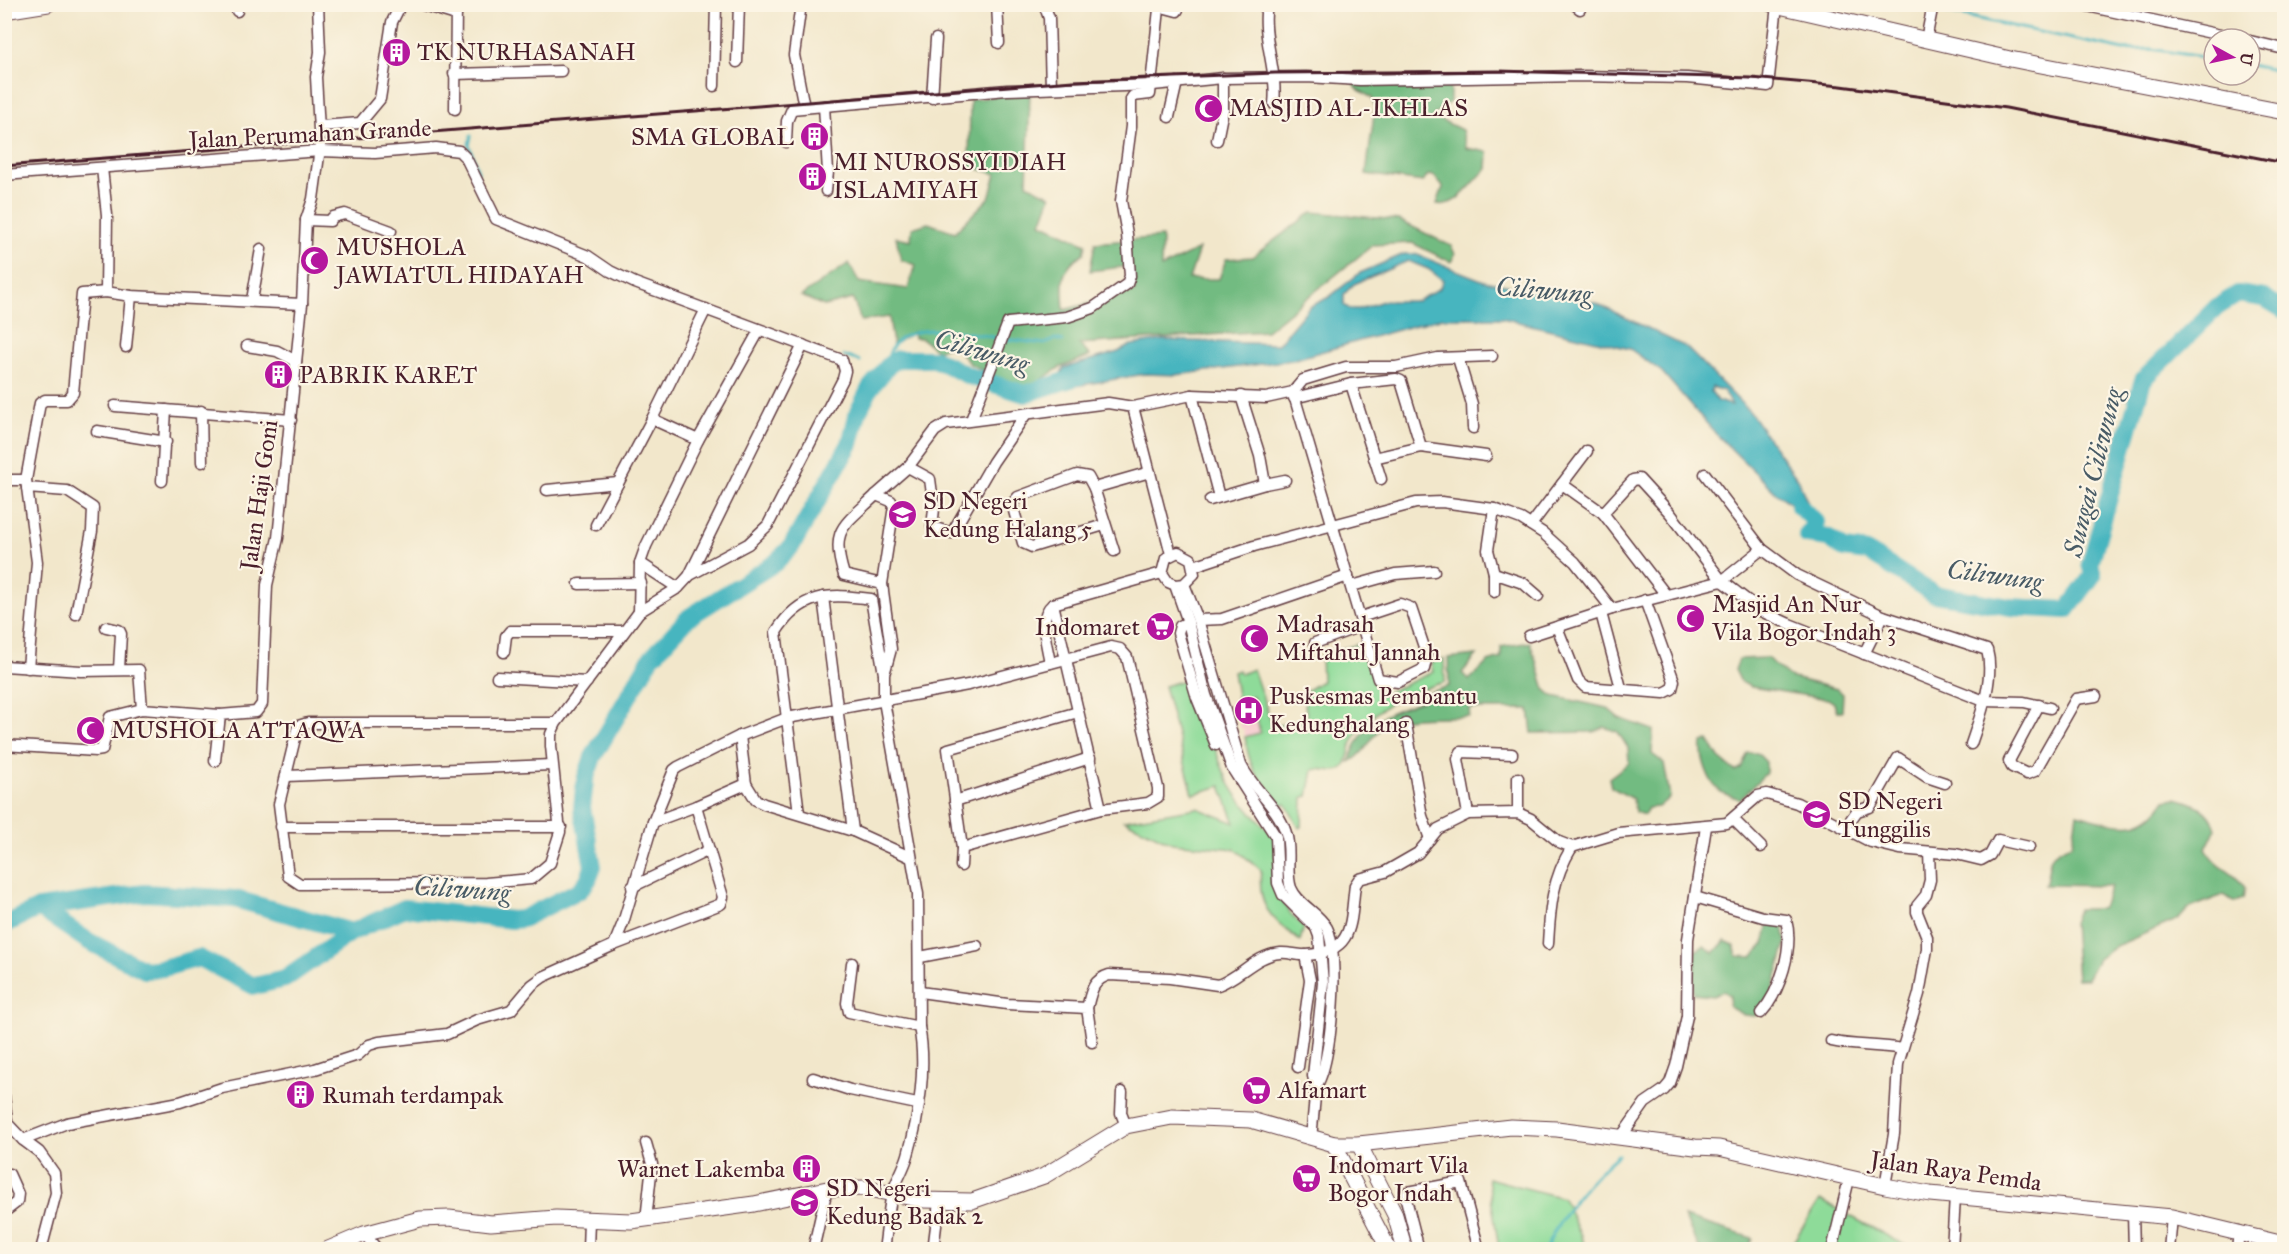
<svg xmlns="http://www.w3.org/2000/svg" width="2289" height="1254" font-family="'IM FELL Great Primer',serif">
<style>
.built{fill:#f7cfd2}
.green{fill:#8edb99;stroke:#6c7d62;stroke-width:1.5}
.forest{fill:#72bb81;stroke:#5e6d56;stroke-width:1.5}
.water{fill:#46b5bf;stroke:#486a75;stroke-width:1.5;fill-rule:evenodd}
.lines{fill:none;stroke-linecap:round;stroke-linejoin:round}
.stream{stroke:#46b5bf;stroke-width:3}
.river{stroke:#46b5bf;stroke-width:18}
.street-casing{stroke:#633d43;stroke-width:13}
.secondary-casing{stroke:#633d43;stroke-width:17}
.street{stroke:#fff;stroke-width:10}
.secondary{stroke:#fff;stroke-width:15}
.rail{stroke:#4a1f2b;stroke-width:3}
.labels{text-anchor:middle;stroke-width:4.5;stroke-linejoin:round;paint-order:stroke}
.poi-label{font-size:24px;fill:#4a1f2b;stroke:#fcf5e5;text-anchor:start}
.street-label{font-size:24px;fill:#4a1f2b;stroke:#fcf5e5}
.water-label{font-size:26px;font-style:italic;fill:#485b66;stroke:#fcf5e5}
</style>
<rect width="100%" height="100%" fill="#fcf5e5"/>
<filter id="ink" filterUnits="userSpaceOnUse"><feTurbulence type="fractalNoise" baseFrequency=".0167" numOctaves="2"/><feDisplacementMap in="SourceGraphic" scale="12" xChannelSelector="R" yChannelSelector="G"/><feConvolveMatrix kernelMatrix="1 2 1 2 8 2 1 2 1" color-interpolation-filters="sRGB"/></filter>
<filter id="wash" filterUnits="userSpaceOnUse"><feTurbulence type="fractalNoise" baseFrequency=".008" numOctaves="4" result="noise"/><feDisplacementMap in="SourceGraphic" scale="24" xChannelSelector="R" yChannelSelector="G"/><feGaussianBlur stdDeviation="1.35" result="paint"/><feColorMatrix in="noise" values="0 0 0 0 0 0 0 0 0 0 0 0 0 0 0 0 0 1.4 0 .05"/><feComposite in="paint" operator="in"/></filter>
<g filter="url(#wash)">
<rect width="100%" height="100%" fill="#f2e7cb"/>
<polygon class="built" points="1253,697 1260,734 1245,737 1244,729 1241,729 1239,720 1242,719 1238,701"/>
<g class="green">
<path d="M1364,643L1382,695L1433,672L1431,663L1444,659L1445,682C1410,692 1371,707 1353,740C1349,748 1349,760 1344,767C1336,776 1322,766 1313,770L1308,796L1303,797L1302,826L1299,828L1286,804L1280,805C1259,778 1250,773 1245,737L1260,733L1253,697L1238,701L1233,672L1239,670L1241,674L1253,669L1273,727L1308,718L1302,693L1322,681L1321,654Z"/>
<path d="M1185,680L1195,710L1200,709C1210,732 1217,757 1227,779C1237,801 1259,821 1276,837C1277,877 1270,899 1304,927L1300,941C1272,918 1257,909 1261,870L1235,849L1172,843L1124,820L1197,808L1235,823L1221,786L1193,794L1164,686Z"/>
<polygon points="1488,1178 1563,1198 1587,1249 1499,1249"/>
<polygon points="1820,1200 1912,1249 1788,1250"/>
</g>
<g class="forest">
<path d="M1442,77L1450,84V102L1433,116L1462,130L1466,148L1488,152L1487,169C1472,181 1459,208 1437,204L1443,187L1434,176L1428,175L1423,182L1366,174L1375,107L1372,98L1359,90L1353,83Z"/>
<path d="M1030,91L1027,184L1051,196L1041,223L1086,244L1084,253C1059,268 1062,282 1064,310L1135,291L1131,266L1090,271L1095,243L1162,237L1161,268L1199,249L1189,279H1219L1226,259L1252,257L1312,212L1399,220L1451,246L1455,254L1451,262L1412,243L1373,245L1266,331L1079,344L1090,356L1059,368L1025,391L970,364L956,347L949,346L937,351L921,338H914L913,332L893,345L889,317L861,321L853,299L824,306L801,296L849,263L859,282L908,289L916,265L901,260L896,237L911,240L912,228L928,223L955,232L989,198L996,174L969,166L970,100Z"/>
<path d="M1530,642L1545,689L1553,696L1607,708L1619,718L1653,730L1652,754L1664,763L1670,797L1658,807L1648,808L1644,815L1635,812L1633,799L1611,787L1609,778L1629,763L1628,748L1618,732L1604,727L1593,732L1532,733L1529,709H1470L1469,716C1450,718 1399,715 1385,725C1372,734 1364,757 1349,762C1364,717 1383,716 1423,700L1424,694L1449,686L1448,658L1477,655L1462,673L1469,680L1488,662L1501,658V647Z"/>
<polygon points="1767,658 1789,677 1837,689 1843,694 1842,712 1837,712 1834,703 1828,699 1751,687 1741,682 1735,670 1739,659"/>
<path d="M1709,741L1719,758L1735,771L1741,768L1748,753H1757L1766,762V773L1740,799C1734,797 1727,795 1721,792C1708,783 1700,756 1702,742Z"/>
<path d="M2176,798C2195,803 2210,809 2216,828L2206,849C2218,871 2233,869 2245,888L2243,899L2235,902L2223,895L2188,909L2179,919L2116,946L2098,959L2087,979H2077L2073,923L2078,909H2101L2111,886L2045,885C2053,859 2042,856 2072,844L2077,814C2113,823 2142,838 2165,800Z"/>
<polygon points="1782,919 1786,943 1770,1002 1755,1016 1744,1015 1729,1007 1730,996 1723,991 1713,996 1693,994 1695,951 1704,946 1714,953 1725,941 1734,945 1737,956 1752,957 1764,944 1769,923"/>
<polygon points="1684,1217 1752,1238 1748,1249 1700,1249"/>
</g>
<path class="water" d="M1404,254H1415L1484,281L1596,303L1686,347L1750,412L1798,480L1816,522L1775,492L1716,434L1662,372L1630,349L1502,318H1440L1292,360L1176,375L1145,374L1064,388L1056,382L1064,368L1118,352L1131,345L1163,340L1278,344L1309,307L1329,297L1360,273ZM1408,261L1428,269L1443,280L1440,288L1417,301H1383L1360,309H1350L1344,305V294L1354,284ZM1712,387L1724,391L1732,405L1717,401L1711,392Z"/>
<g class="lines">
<g class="stream">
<polyline points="1909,4 2124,50 2151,49 2214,59"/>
<polyline points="2250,65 2284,72"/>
<polyline points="471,136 469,145 478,172"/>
<polyline points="1005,339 1045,344 1055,339 1063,341"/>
<polyline points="844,356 860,361"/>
<path d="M883,373C886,365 888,353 893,346C913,319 970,333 998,338"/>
<path d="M1545,1250C1563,1212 1585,1183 1618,1155"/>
</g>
<g class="river">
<polyline points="1799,506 1816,522 1807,535 1829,538 1844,549 1868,552 1934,594 2010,607 2067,610 2093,575 2090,564 2143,380 2217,307 2238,294 2264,298 2284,310"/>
<polyline points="39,908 88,941 145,970 163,968 199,958 254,986 285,979 352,932"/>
<polyline points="4,925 39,908 145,893 235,899 352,932 405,908 512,920 522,919 580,890 588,880 593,867 582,808 585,780 593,757 651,658 689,617 775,563 791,547 850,444 858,412 870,388 889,365 898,359 935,359 969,376 1025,394 1080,376"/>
</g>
</g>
</g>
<g filter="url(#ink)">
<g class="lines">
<defs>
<g id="street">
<polyline points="236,4 237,11"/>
<polyline points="420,4 456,15"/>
<polyline points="801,4 794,55 804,107"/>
<polyline points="997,4 999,43"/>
<polyline points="1044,4 1049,18 1051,88"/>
<path d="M1267,4C1261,37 1278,70 1274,104"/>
<polyline points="1574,4 1580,9"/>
<polyline points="2078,4 2239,39"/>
<polyline points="1926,40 1933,4"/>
<polyline points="2250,41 2284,49"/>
<polyline points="737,62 739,4"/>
<polyline points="454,74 561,71"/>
<polyline points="714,86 716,4"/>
<polyline points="932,98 936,39"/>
<polyline points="824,106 1007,90 1153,85 1223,78 1306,77 1360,80 1579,76 1687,78 1768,86 1777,5"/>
<polyline points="455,109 456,4"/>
<polyline points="1169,117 1177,82"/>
<polyline points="321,126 360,123 380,99 392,22 401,4"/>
<polyline points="1217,140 1223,110 1223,78"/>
<polyline points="786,142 787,121 792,109 824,106 828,172 826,191"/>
<polyline points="102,168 107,215 106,292"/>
<polyline points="4,175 320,151 375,153 436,148 459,151 466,158 496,219 588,256 610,271 635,283 842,360 845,371 843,379 768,525 748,544 690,575 678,588 639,612 556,723 551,734 551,746 560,832 550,863 531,879 486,883 300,884 288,876 279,804 298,726 308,723 556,723"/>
<polyline points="306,220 330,221 333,217 345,214 391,231"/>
<polyline points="252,300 261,249"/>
<polyline points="247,346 277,351 296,361"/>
<polyline points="126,347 131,296"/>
<polyline points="1458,358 1472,404 1473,428"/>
<polyline points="1351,384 1381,479"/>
<polyline points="1293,392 1378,679 1398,682 1424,669 1427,656 1411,608 1400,604 1361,617"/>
<polyline points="1192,395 1219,497"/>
<polyline points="1294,398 1351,384 1396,379 1401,381 1421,447"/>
<polyline points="115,406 291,420"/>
<polyline points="1133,407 1171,554"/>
<polyline points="201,411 202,462"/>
<polyline points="971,420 1008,323 1067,317 1093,308 1127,284 1130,276 1127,234 1121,201 1131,126 1131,99 1133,96 1150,94 1159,9 1162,7 1177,11 1181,4"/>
<polyline points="97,431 166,442"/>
<polyline points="698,440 652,419 706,309"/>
<polyline points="1374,458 1421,447 1486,456"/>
<polyline points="908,467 930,479 934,509 932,527 952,533 993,462 1026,414"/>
<path d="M1705,474L1762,549L1797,575L1883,616L1987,650C1995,679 1980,717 1971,744"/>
<polyline points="4,480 26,480"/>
<polyline points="162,481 166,410"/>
<polyline points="1265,484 1285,480"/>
<polyline points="1562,484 1587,451"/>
<polyline points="27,488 67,491 93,508 92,531 76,614"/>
<polyline points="1094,488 1114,551"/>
<polyline points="547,490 618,483"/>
<path d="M876,495C845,525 829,528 844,575L882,584"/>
<polyline points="1210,500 1265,484 1260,456 1241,396"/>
<polyline points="1494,509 1488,550 1494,573 1523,583 1538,596"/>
<polyline points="1603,513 1633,480 1639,479 1670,513 1722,581 1761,611 1789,624 1984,701 2024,702 2050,708"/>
<polyline points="596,525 652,419"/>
<polyline points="1104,525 1032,547 1023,543 1012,504 1018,497 1077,475 1088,477 1094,488 1150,472"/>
<polyline points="1531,525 1562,484 1603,513 1666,595"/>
<polyline points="640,563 678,588"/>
<polyline points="1194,566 1254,546 1416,503 1442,502 1494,509 1521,519 1543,533 1575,562 1612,609"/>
<polyline points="690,574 803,345"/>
<polyline points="579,584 641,583"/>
<path d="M1184,584L1198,620L1241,765C1253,790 1278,806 1286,833C1292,851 1285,870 1291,888C1298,905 1318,912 1327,928C1340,953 1332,1065 1316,1086"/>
<polyline points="1175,585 1184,584 1194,574 1191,559 1178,552 1166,558 1162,573 1168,582 1175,585 1188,622 1206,695 1232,768 1276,837 1278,883 1283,895 1316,928 1319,936 1323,983 1313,1076 1316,1086 1311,1139"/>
<polyline points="1352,586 1395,574 1434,571"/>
<polyline points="1494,592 1494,573"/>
<polyline points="823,597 853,831"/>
<polyline points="1053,604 1101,809"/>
<polyline points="639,612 640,563 646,546 698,440 759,331"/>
<polyline points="1601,613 1621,688"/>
<polyline points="1198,620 1222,619 1348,576"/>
<polyline points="1188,622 1180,626 1178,633 1197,698 1216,745"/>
<polyline points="106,627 119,630 121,634 119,669"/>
<polyline points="1557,627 1578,680 1585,687 1664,693 1672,689 1674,681 1645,600"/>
<polyline points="1529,636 1612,609 1722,581 1762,549"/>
<polyline points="1315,643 1363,625"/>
<polyline points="504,652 506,636 510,631 624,631"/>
<polyline points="1864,654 1883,616"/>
<path d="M1050,663C1047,644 1037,617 1053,604L1162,573"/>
<polyline points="4,666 81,671 139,670 142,709"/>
<polyline points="28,668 37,562 26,480 40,403 45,400 67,400 73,393 82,294 106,292 131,296 302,304"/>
<polyline points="885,671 891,649 882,584 894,506 891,501 876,495 908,467 935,431 946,424 1108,403 1133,407 1192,395 1266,398 1293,392 1303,380 1346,367 1396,367 1438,358 1492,356"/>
<polyline points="497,677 587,682"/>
<polyline points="2039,705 2009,761 2012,767 2027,774 2035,771 2076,699 2096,696"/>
<polyline points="1406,724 1422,816 1430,839"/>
<polyline points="740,736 746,784"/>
<polyline points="4,745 96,751 102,750 110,717 142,709 220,715 256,712 262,704 267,585 278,538 302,304 306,220 313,199 320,148 316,77 320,52 318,4"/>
<polyline points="215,761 220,715"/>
<polyline points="287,776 552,765"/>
<polyline points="1518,778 1518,813"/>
<polyline points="955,801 1090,758"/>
<path d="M799,813L776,632C801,593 828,593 871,599L884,674V701L918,894L919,1027C927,1066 919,1117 908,1155C904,1169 896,1181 892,1194C888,1212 887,1231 884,1250"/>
<polyline points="1468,814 1458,759 1461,752 1512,754"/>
<polyline points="1734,820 1761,847"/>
<polyline points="653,822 696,806 746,784 756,800 764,804 853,831 910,857"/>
<polyline points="281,827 561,827"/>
<polyline points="1845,828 1857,811 1870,807 1898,758 1927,777 1945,783"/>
<polyline points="961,866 962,848 948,749 1078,712"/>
<polyline points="632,887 709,850"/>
<path d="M1695,897L1763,917L1786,920C1794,948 1780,992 1761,1013"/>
<path d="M1548,944C1550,908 1552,879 1572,847"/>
<polyline points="614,945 623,923 653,822 674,770 678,767 740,736 787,718 968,685 1111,647 1120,649 1127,657 1158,788 1158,797 1148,803 1101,809 962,848"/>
<polyline points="920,957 977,946"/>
<polyline points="852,963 847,1003 849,1012 919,1027"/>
<polyline points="920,992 1007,1004 1087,1008 1092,1042"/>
<path d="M1087,1008C1091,993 1092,980 1109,975L1170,978L1218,985C1240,977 1256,955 1280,953C1289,952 1298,956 1307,955C1355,952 1350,923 1355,885L1359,879L1385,872L1418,853L1438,829L1468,814L1518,813L1531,819L1559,842L1572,847L1618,833L1727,823L1758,796L1767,794L1797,803L1871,842L1900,849L1956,854L1981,860L1990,855L1998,840L2029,847"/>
<path d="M1831,1041C1856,1047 1877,1044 1902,1049"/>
<polyline points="1298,1067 1310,980 1305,955"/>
<polyline points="813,1078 850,1090 917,1104"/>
<polyline points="1122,1092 1121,1113 1126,1126"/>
<polyline points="4,1096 7,1121"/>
<polyline points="4,1120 23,1140 39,1152 54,1173 56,1193 41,1250"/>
<polyline points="1621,1137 1645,1103 1664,1090 1670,1083 1676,1066 1687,1016 1688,939 1706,827"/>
<polyline points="23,1140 67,1123 180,1102 222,1088 315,1069 358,1055 369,1045 379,1042 447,1034 477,1020 511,1010 532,985 543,977 614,945 721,904 723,897 696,806"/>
<polyline points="4,1174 9,1174 18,1194 17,1202 4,1212"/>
<polyline points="1885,1186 1894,1134 1898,1064 1919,994 1927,949 1927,937 1917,912 1917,906 1926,895 1930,880 1929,852"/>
<polyline points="2133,1213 2134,1250"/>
<polyline points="646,1220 652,1164 646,1143"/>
<polyline points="364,1234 378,1250"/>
<polyline points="588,1250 589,1220"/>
<polyline points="813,1250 827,1189"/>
<polyline points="933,1250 939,1202"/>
<polyline points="1419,1250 1406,1199 1408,1192 1461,1182 1479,1250"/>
<polyline points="1832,1250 1849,1179"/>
<polyline points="1952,1250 1955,1196"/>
<polyline points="2169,1250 2172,1217"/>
<polyline points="2237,1250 2239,1231"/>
</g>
<g id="secondary">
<polyline points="1771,4 2010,59 2284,112"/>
<polyline points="4,11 48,4"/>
<polyline points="1334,1144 1389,1250"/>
<polyline points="1359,1144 1395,1215 1405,1250"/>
<polyline points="326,1250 364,1234 420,1219 449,1218 491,1223 556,1218 631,1221 754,1204 827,1189 863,1188 923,1200 972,1201 1044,1176 1126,1126 1172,1117 1251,1120 1334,1144 1359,1144 1511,1127 1557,1129 1695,1147 1719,1148 1885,1186 1930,1194 2172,1217 2284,1244"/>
</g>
</defs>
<use href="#street" class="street-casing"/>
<use href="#secondary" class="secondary-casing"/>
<use href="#street" class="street"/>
<use href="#secondary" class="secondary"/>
<polyline class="rail" points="4,166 1073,81 1275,73 1499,71 1752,78 1841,86 2006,108 2284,163"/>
</g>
</g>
<defs>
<symbol id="building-disc" viewBox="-11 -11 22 22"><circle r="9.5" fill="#b5179e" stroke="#fcf5e5"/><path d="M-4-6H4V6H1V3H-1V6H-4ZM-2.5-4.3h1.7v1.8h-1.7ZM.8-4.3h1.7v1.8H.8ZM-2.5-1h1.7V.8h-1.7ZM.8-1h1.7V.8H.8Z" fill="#fff"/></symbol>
<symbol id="mosque-disc" viewBox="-11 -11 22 22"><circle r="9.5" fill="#b5179e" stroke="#fcf5e5"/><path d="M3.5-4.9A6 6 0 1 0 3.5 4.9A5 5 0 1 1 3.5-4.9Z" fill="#fff"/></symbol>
<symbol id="school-disc" viewBox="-11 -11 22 22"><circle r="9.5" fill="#b5179e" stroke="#fcf5e5"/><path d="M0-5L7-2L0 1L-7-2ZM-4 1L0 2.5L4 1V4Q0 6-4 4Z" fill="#fff"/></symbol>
<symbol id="supermarket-disc" viewBox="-11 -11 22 22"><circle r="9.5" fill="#b5179e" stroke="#fcf5e5"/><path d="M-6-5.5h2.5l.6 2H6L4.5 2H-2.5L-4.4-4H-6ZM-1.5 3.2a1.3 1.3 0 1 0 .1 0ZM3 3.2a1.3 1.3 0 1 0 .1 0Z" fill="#fff"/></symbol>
<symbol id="hospital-disc" viewBox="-11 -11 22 22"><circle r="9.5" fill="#b5179e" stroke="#fcf5e5"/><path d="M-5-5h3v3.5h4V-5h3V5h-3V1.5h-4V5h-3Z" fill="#fff"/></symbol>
</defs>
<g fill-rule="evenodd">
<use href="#building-disc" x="380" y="36" width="33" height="33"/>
<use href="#mosque-disc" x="1192" y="92" width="33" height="33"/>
<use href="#building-disc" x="798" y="120" width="33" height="33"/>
<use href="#building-disc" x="796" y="160" width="33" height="33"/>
<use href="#mosque-disc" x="298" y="244" width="33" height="33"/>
<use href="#building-disc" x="262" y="358" width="33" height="33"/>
<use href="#school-disc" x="886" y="498" width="33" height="33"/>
<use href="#mosque-disc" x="1674" y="602" width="33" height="33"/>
<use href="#supermarket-disc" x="1144" y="610" width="33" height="33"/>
<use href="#mosque-disc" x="1238" y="622" width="33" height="33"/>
<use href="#hospital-disc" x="1232" y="694" width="33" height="33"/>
<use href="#mosque-disc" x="74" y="714" width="33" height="33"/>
<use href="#school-disc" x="1800" y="798" width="33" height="33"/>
<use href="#supermarket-disc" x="1240" y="1074" width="33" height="33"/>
<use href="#building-disc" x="284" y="1078" width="33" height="33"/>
<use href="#building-disc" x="790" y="1152" width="33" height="33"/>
<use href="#supermarket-disc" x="1290" y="1162" width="33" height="33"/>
<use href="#school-disc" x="788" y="1186" width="33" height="33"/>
</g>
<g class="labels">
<g class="poi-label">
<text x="417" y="60">TK NURHASANAH</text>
<text x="1229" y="116">MASJID AL-IKHLAS</text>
<text x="794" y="145" text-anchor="end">SMA GLOBAL</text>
<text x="833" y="170">MI NUROSSYIDIAH<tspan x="833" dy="28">ISLAMIYAH</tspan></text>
<text x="336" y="255">MUSHOLA<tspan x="336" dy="28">JAWIATUL HIDAYAH</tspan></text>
<text x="299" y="383">PABRIK KARET</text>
<text x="923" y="509">SD Negeri<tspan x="923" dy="28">Kedung Halang 5</tspan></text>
<text x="1712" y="612">Masjid An Nur<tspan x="1712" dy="28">Vila Bogor Indah 3</tspan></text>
<text x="1276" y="632">Madrasah<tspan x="1276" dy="28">Miftahul Jannah</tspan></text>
<text x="1140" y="635" text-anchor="end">Indomaret</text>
<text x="1269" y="704">Puskesmas Pembantu<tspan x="1269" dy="28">Kedunghalang</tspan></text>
<text x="111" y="738">MUSHOLA ATTAQWA</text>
<text x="1838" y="809">SD Negeri<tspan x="1838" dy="28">Tunggilis</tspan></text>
<text x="1278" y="1098">Alfamart</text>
<text x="322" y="1103">Rumah terdampak</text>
<text x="1328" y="1173">Indomart Vila<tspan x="1328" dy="28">Bogor Indah</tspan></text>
<text x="785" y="1177" text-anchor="end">Warnet Lakemba</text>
<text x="826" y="1196">SD Negeri<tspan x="826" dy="28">Kedung Badak 2</tspan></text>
</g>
<g class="street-label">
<text transform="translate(310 134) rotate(-3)" y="8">Jalan Perumahan Grande</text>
<text transform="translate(259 495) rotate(-82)" y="8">Jalan Haji Goni</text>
<text transform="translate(1956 1171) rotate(8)" y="8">Jalan Raya Pemda</text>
</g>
<g class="water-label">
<text transform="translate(1544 290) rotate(5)" y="9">Ciliwung</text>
<text transform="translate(982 351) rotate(16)" y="9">Ciliwung</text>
<text transform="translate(2093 472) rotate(-76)" y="9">Sungai Ciliwung</text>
<text transform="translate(1995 575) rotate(8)" y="9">Ciliwung</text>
<text transform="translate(462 889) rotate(4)" y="9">Ciliwung</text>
</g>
</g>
<rect width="2289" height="1254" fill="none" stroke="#fcf5e5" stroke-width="24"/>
<g transform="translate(2232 57) rotate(98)"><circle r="28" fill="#fcf5e5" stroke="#b59f9b" stroke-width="1.5"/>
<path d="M0-4.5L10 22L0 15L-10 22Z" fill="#b5179e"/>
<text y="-9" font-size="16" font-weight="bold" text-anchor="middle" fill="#4a1f2b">U</text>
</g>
</svg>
